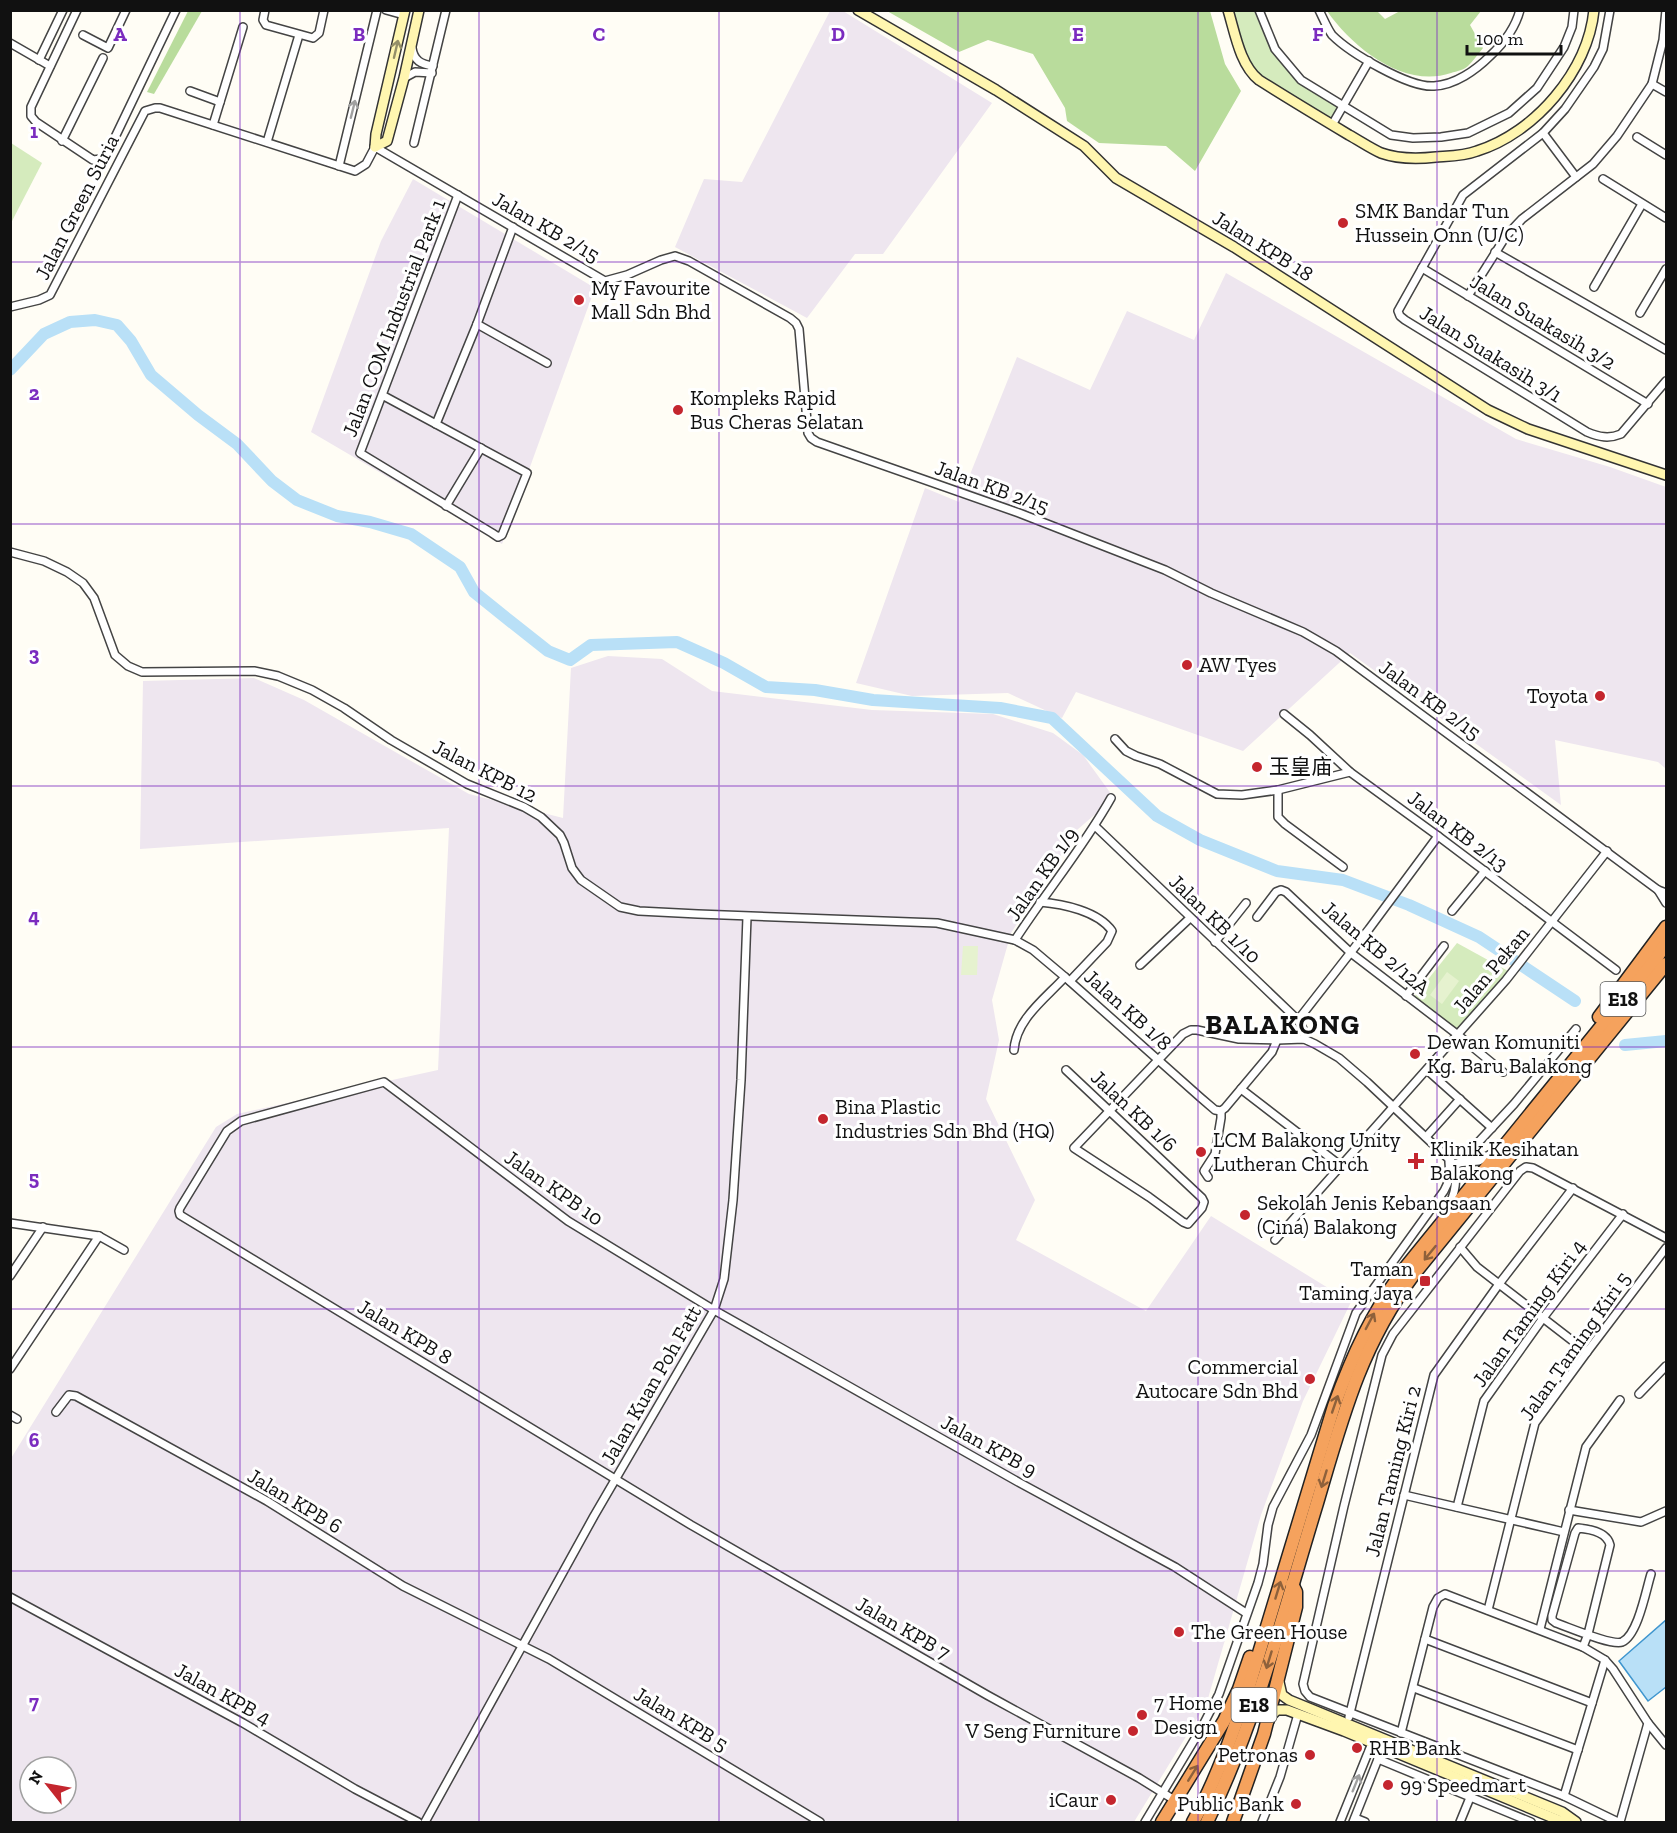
<svg xmlns="http://www.w3.org/2000/svg" width="1677" height="1833" font-family="'Zilla Slab','Noto Sans SC',serif">
<style>
.industrial{fill:#eee6ef;fill-rule:evenodd}
.green{fill:#d5ebbd}
.forest{fill:#b9dc9c}
.pitch{fill:#e6f2cf}
.water{fill:#b9e0f7;stroke:#3f96cf;stroke-width:1.5}
.lines{fill:none;stroke-linecap:round;stroke-linejoin:round}
.river{stroke:#b9e0f7;stroke-width:12}
.street-casing{stroke:#444;stroke-width:10}
.secondary-casing{stroke:#333;stroke-width:12}
.highway-casing{stroke:#222;stroke-width:15}
.street{stroke:#fff;stroke-width:7}
.secondary{stroke:#fff6b0;stroke-width:9}
.highway{stroke:#f5a25d;stroke-width:12}
.oneway{stroke:#948f68}
.oneway2{stroke:#a0a0a0}
.oneway3{stroke:#8e613b}
.grid{fill:none;stroke:#7b2cbf;stroke-width:1.5;stroke-opacity:0.55}
.poi-dot{fill:#c4262e;stroke:#fff;stroke-width:2}
.labels{text-anchor:middle;stroke-width:6;stroke-linejoin:round;paint-order:stroke}
.shield{fill:#fff;stroke:#585858;stroke-width:1.5}
.shield-label{font-size:20px;font-weight:bold;fill:#111}
.street-label{font-size:21px;fill:#111;stroke:#fff}
.poi-label{font-size:21px;fill:#111;stroke:#fff;text-anchor:start}
.district-label{font-size:27px;font-weight:bold;letter-spacing:1.5px;fill:#111;stroke:#fff}
.grid-label{font-size:20px;text-anchor:middle;font-weight:bold;fill:#7b2cbf;stroke:#fff;stroke-width:6;stroke-linejoin:round;paint-order:stroke}
</style>
<rect width="100%" height="100%" fill="#fffdf5"/>
<g class="industrial">
<polygon points="830,11 843,11 992,103 883,254 855,254 807,318 675,247 704,179 742,182"/>
<polygon points="413,179 595,288 502,544 311,432 381,241"/>
<polygon points="1226,273 1516,439 1610,467 1666,487 1666,769 1658,762 1555,740 1561,805 1350,653 1243,751 1076,692 1062,718 1008,693 912,696 856,683 925,488 959,502 1017,357 1090,390 1127,311 1194,340"/>
<path d="M608,656L662,659L712,691L872,710L993,714L1053,733L1083,755L1114,798L1077,830L1011,933L992,1000L999,1040L986,1099L1035,1200L1016,1240L1146,1311L1211,1216L1351,1302L1303,1401L1261,1515L1207,1702L1134,1822H11L10,1460L216,1127L237,1114L438,1070L449,828L140,849L143,681L254,678L304,700L469,794L563,818L571,668ZM30,1767H66V1803H30Z"/>
</g>
<g class="green">
<polygon points="1231,11 1254,11 1271,51 1298,82 1339,107 1331,121 1260,78 1248,61"/>
<polygon points="11,143 42,163 11,223"/>
<polygon points="1457,943 1508,971 1457,1030 1414,997"/>
</g>
<g class="forest">
<path d="M1329,10L1377,11L1385,19L1400,11H1481L1470,25L1483,48C1478,54 1473,61 1468,66C1464,70 1457,71 1451,73C1404,89 1353,48 1327,11Z"/>
<polygon points="188,11 202,11 154,94 147,92"/>
<polygon points="887,11 1210,11 1225,64 1241,91 1195,171 1166,146 1099,143 1067,121 1065,108 1033,54 988,40 959,52"/>
</g>
<g class="pitch">
<polygon points="963,946 978,946 977,975 961,975"/>
<polygon points="1447,972 1459,981 1442,1004 1430,995"/>
</g>
<polygon class="water" points="1666,1620 1666,1687 1648,1701 1619,1661"/>
<g class="lines">
<g class="river">
<polyline points="10,370 44,334 70,322 95,320 117,325 131,341 151,375 198,415 237,444 272,481 297,500 337,516 370,522 411,534 460,567 474,592 510,621 548,651 570,660 591,645 677,642 724,663 766,687 815,690 873,700 1000,708 1052,718 1157,816 1200,840 1277,871 1343,880 1409,905 1479,937 1575,1001"/>
<polyline points="1625,1045 1666,1041"/>
</g>
<defs>
<g id="street">
<polyline points="77,10 31,107 31,116 36,122 93,160 101,159 106,156 176,10"/>
<polyline points="265,10 263,20 266,25 313,38 319,33 324,10"/>
<polyline points="386,10 404,15"/>
<polyline points="1259,10 1275,49 1301,80 1391,135 1413,138 1441,137 1468,133 1509,113 1537,88 1564,47 1572,27 1574,10"/>
<path d="M1319,10C1323,18 1327,28 1332,35C1350,53 1409,88 1434,86C1455,85 1476,70 1490,56C1504,43 1515,29 1520,10"/>
<path d="M1610,10L1603,49L1594,67L1565,109L1543,133L1463,195L1398,311L1400,316L1405,320L1587,432C1599,437 1609,439 1621,434L1666,381"/>
<polyline points="83,35 108,48 126,10"/>
<polyline points="10,43 50,66"/>
<path d="M412,48C414,61 421,64 433,66"/>
<polyline points="39,60 63,10"/>
<polyline points="404,78 415,72 432,73"/>
<polyline points="1652,84 1666,92"/>
<polyline points="190,91 220,102"/>
<polyline points="213,125 243,27"/>
<polyline points="1332,125 1369,61"/>
<polyline points="1543,133 1576,177"/>
<polyline points="1637,137 1666,155"/>
<polyline points="62,141 103,58"/>
<polyline points="267,142 299,35"/>
<polyline points="414,143 446,10"/>
<polyline points="339,166 377,10"/>
<polyline points="1603,179 1666,218"/>
<polyline points="1495,252 1666,350"/>
<polyline points="1422,268 1648,404"/>
<polyline points="1594,287 1642,204"/>
<polyline points="1468,296 1506,236 1522,219 1593,164 1617,136 1652,84 1663,40 1666,10"/>
<polyline points="10,307 39,300 50,295 145,111 155,108 160,108 355,171 366,164 375,147 605,281 627,275 661,260 675,256 689,261 790,318 796,323 799,329 808,433 811,438 817,442 1019,513 1165,570 1211,593 1303,632 1336,651 1658,890 1666,893"/>
<polyline points="1640,313 1666,269"/>
<polyline points="477,324 547,363"/>
<polyline points="382,395 527,473 502,535 498,537 492,533 360,453 458,195"/>
<polyline points="436,424 477,324 513,227"/>
<polyline points="446,506 481,448"/>
<polyline points="10,552 44,561 67,572 83,583 94,598 115,655 128,666 142,672 254,671 278,676 312,690 344,708 391,740 467,784 524,807 541,817 560,835 564,843 572,868 581,880 620,907 639,911 698,914 937,923 1015,940 1033,950 1065,977 1201,1098 1215,1110 1221,1111 1225,1108 1272,1052 1277,1040"/>
<polyline points="1284,714 1310,735 1350,772 1438,836 1616,970"/>
<polyline points="1115,739 1126,751 1136,756 1160,764 1217,794 1242,795 1278,790 1350,772"/>
<polyline points="1278,790 1278,817 1285,824 1343,867"/>
<polyline points="1096,827 1298,1020 1303,1029 1304,1039"/>
<polyline points="1658,890 1666,903"/>
<path d="M1040,902C1063,904 1098,911 1112,931L1107,942L1070,981"/>
<polyline points="1452,911 1485,871"/>
<polyline points="1257,917 1276,892 1281,890 1286,892 1351,953 1458,1035 1503,1072"/>
<path d="M1015,940C1046,892 1083,848 1111,798"/>
<polyline points="1215,942 1246,903"/>
<polyline points="1140,965 1190,918"/>
<polyline points="1406,996 1444,946"/>
<polyline points="1298,1020 1369,929 1438,836"/>
<path d="M1014,1050C1016,1019 1046,998 1065,977"/>
<path d="M1066,1070L1202,1198L1204,1202L1202,1208L1188,1224L1183,1222L1149,1197L1074,1148L1183,1034L1191,1030H1197L1239,1039L1277,1040L1304,1039L1315,1044L1339,1058L1367,1082L1452,1162C1458,1179 1456,1193 1447,1209"/>
<polyline points="1427,1070 1492,1128"/>
<polyline points="1241,1089 1341,1166"/>
<polyline points="1426,1137 1460,1099"/>
<polyline points="1457,1163 1479,1161 1494,1152"/>
<polyline points="1459,1163 1514,1104 1576,1029"/>
<polyline points="1208,1177 1204,1171 1215,1154 1221,1118 1221,1111"/>
<polyline points="10,1223 99,1236 124,1250"/>
<polyline points="1275,1240 1506,980 1607,851"/>
<polyline points="1460,1247 1477,1267 1587,1352"/>
<polyline points="10,1276 43,1227"/>
<polyline points="10,1369 99,1236"/>
<polyline points="1639,1394 1666,1366"/>
<polyline points="56,1412 69,1395 76,1396 267,1501 403,1586 549,1659 820,1822"/>
<polyline points="10,1415 17,1419"/>
<polyline points="1404,1495 1564,1532"/>
<polyline points="1457,1507 1484,1401 1543,1318 1623,1214"/>
<polyline points="1569,1510 1641,1522 1666,1511"/>
<polyline points="10,1597 243,1723 355,1789 418,1822"/>
<polyline points="1488,1610 1535,1423 1587,1352 1666,1248"/>
<polyline points="1540,1629 1586,1447 1620,1400"/>
<polyline points="1425,1639 1592,1703"/>
<path d="M1583,1647L1588,1634L1610,1545C1607,1532 1590,1529 1578,1528L1575,1533L1552,1616V1620L1556,1623C1568,1627 1612,1646 1622,1642C1638,1635 1646,1590 1651,1574"/>
<polyline points="1414,1688 1578,1750"/>
<polyline points="1349,1717 1434,1375 1499,1284 1573,1188"/>
<polyline points="1401,1733 1433,1607 1438,1598 1445,1594 1583,1647 1605,1660 1613,1669 1648,1723 1666,1745"/>
<polyline points="1378,1759 1531,1822"/>
<polyline points="1564,1796 1605,1660"/>
<polyline points="1176,1801 1139,1778 987,1695 691,1525 180,1215 179,1211 180,1208 227,1131 241,1121 384,1082 568,1221 714,1310 1020,1483 1175,1567 1246,1613"/>
<polyline points="1355,1818 1365,1822"/>
<polyline points="425,1822 594,1516 714,1310 724,1279 733,1200 741,1080 747,917"/>
<path d="M1145,1822L1202,1727L1219,1694L1258,1583L1263,1564L1268,1525L1273,1507L1311,1435L1356,1313L1444,1191C1450,1181 1450,1173 1449,1162"/>
<polyline points="1262,1822 1280,1777 1298,1714"/>
<polyline points="1340,1822 1372,1743"/>
<polyline points="1353,1822 1384,1744"/>
<polyline points="1460,1822 1476,1783"/>
<polyline points="1618,1822 1564,1796 1310,1697 1305,1691 1303,1684 1344,1506 1382,1355 1393,1334 1520,1171 1526,1167 1533,1168 1666,1238"/>
<polyline points="1620,1822 1648,1723"/>
</g>
<g id="secondary">
<polyline points="858,10 996,90 1084,146 1116,178 1234,247 1488,410 1528,429 1666,475"/>
<path d="M1228,10C1235,33 1240,65 1259,80C1289,99 1319,117 1349,135C1360,141 1370,148 1381,153C1398,159 1418,159 1436,157C1449,156 1464,156 1477,151C1535,133 1588,71 1594,10"/>
<polyline points="375,147 387,141 404,78 419,10"/>
<polyline points="375,147 376,134 405,10"/>
<polyline points="1279,1682 1282,1695 1289,1700 1562,1812 1576,1822"/>
<polyline points="1269,1721 1271,1716 1277,1710 1287,1710 1344,1731 1563,1822"/>
</g>
<g id="highway">
<polyline points="1599,1017 1666,927"/>
<polyline points="1162,1822 1224,1721 1239,1689 1250,1657"/>
<path d="M1193,1822C1217,1779 1233,1732 1249,1686L1334,1406C1353,1354 1372,1313 1405,1268L1656,959L1666,943"/>
<path d="M1207,1822C1256,1722 1284,1611 1317,1503C1342,1418 1360,1347 1414,1274L1666,964"/>
<polyline points="1233,1822 1264,1734 1296,1607 1296,1592 1292,1584"/>
</g>
</defs>
<use href="#street" class="street-casing"/>
<use href="#secondary" class="secondary-casing"/>
<use href="#highway" class="highway-casing"/>
<use href="#street" class="street"/>
<use href="#secondary" class="secondary"/>
<use href="#highway" class="highway"/>
</g>
<defs><path id="oneway-shaft" d="M-6 0H5M1.5-3L5.5 0L1.5 3" fill="none" stroke-width="1.6" stroke-linecap="round" stroke-linejoin="round" transform="scale(1.5)"/></defs>
<use class="oneway" href="#oneway-shaft" transform="translate(396 49) rotate(-77)"/>
<g class="oneway2">
<use href="#oneway-shaft" transform="translate(353 109) rotate(-76)"/>
<use href="#oneway-shaft" transform="translate(1356 1783) rotate(-68)"/>
</g>
<g class="oneway3">
<use href="#oneway-shaft" transform="translate(1430 1253) rotate(129)"/>
<use href="#oneway-shaft" transform="translate(1370 1321) rotate(-62)"/>
<use href="#oneway-shaft" transform="translate(1335 1404) rotate(-71)"/>
<use href="#oneway-shaft" transform="translate(1324 1479) rotate(107)"/>
<use href="#oneway-shaft" transform="translate(1278 1590) rotate(-73)"/>
<use href="#oneway-shaft" transform="translate(1269 1660) rotate(107)"/>
<use href="#oneway-shaft" transform="translate(1193 1773) rotate(-58)"/>
</g>
<path class="grid" d="M240,10V1822M479,10V1822M719,10V1822M958,10V1822M1198,10V1822M1437,10V1822M10,262H1666M10,524H1666M10,786H1666M10,1047H1666M10,1309H1666M10,1571H1666"/>
<g class="poi-dot">
<circle cx="1343" cy="223" r="6"/>
<circle cx="579" cy="300" r="6"/>
<circle cx="678" cy="410" r="6"/>
<circle cx="1187" cy="665" r="6"/>
<circle cx="1600" cy="696" r="6"/>
<circle cx="1257" cy="767" r="6"/>
<circle cx="1415" cy="1054" r="6"/>
<circle cx="823" cy="1119" r="6"/>
<circle cx="1201" cy="1152" r="6"/>
<path d="M1413 1152h6v6h6v6h-6v6h-6v-6h-6v-6h6z"/>
<circle cx="1245" cy="1215" r="6"/>
<rect x="1419" y="1275" width="12" height="12" rx="3"/>
<circle cx="1310" cy="1379" r="6"/>
<circle cx="1179" cy="1632" r="6"/>
<circle cx="1142" cy="1715" r="6"/>
<circle cx="1133" cy="1731" r="6"/>
<circle cx="1357" cy="1748" r="6"/>
<circle cx="1310" cy="1755" r="6"/>
<circle cx="1388" cy="1785" r="6"/>
<circle cx="1111" cy="1800" r="6"/>
<circle cx="1296" cy="1804" r="6"/>
</g>
<g class="labels">
<g class="shield">
<rect x="1600.5" y="982" width="45" height="34" rx="4.5"/>
<rect x="1231.5" y="1688" width="45" height="34" rx="4.5"/>
</g>
<g class="shield-label">
<text x="1623" y="1006">E18</text>
<text x="1254" y="1712">E18</text>
</g>
<g class="street-label">
<text transform="translate(77 207) rotate(-63)" y="7">Jalan Green Suria</text>
<text transform="translate(546 227) rotate(30)" y="7">Jalan KB 2/15</text>
<text transform="translate(1263 246) rotate(32)" y="7">Jalan KPB 18</text>
<text transform="translate(394 318) rotate(-69)" y="7">Jalan COM Industrial Park 1</text>
<text transform="translate(1543 322) rotate(31)" y="7">Jalan Suakasih 3/2</text>
<text transform="translate(1491 354) rotate(32)" y="7">Jalan Suakasih 3/1</text>
<text transform="translate(992 487) rotate(20)" y="7">Jalan KB 2/15</text>
<text transform="translate(1430 700) rotate(36)" y="7">Jalan KB 2/15</text>
<text transform="translate(485 771) rotate(27)" y="7">Jalan KPB 12</text>
<text transform="translate(1458 831) rotate(37)" y="7">Jalan KB 2/13</text>
<text transform="translate(1042 874) rotate(-55)" y="7">Jalan KB 1/9</text>
<text transform="translate(1215 919) rotate(44)" y="7">Jalan KB 1/10</text>
<text transform="translate(1376 948) rotate(40)" y="7">Jalan KB 2/12A</text>
<text transform="translate(1491 970) rotate(-50)" y="7">Jalan Pekan</text>
<text transform="translate(1128 1010) rotate(42)" y="7">Jalan KB 1/8</text>
<text transform="translate(1134 1111) rotate(43)" y="7">Jalan KB 1/6</text>
<text transform="translate(554 1188) rotate(35)" y="7">Jalan KPB 10</text>
<text transform="translate(1529 1313) rotate(-54)" y="7">Jalan Taming Kiri 4</text>
<text transform="translate(405 1332) rotate(31)" y="7">Jalan KPB 8</text>
<text transform="translate(1575 1346) rotate(-55)" y="7">Jalan Taming Kiri 5</text>
<text transform="translate(651 1385) rotate(-60)" y="7">Jalan Kuan Poh Fatt</text>
<text transform="translate(989 1446) rotate(29)" y="7">Jalan KPB 9</text>
<text transform="translate(1393 1471) rotate(-76)" y="7">Jalan Taming Kiri 2</text>
<text transform="translate(295 1501) rotate(31)" y="7">Jalan KPB 6</text>
<text transform="translate(903 1628) rotate(30)" y="7">Jalan KPB 7</text>
<text transform="translate(223 1694) rotate(29)" y="7">Jalan KPB 4</text>
<text transform="translate(681 1719) rotate(31)" y="7">Jalan KPB 5</text>
</g>
<g class="poi-label">
<text x="1355" y="218">SMK Bandar Tun<tspan x="1355" dy="24">Hussein Onn (U/C)</tspan></text>
<text x="591" y="295">My Favourite<tspan x="591" dy="24">Mall Sdn Bhd</tspan></text>
<text x="690" y="405">Kompleks Rapid<tspan x="690" dy="24">Bus Cheras Selatan</tspan></text>
<text x="1199" y="672">AW Tyes</text>
<text x="1588" y="703" text-anchor="end">Toyota</text>
<text x="1269" y="774">玉皇庙</text>
<text x="1427" y="1049">Dewan Komuniti<tspan x="1427" dy="24">Kg. Baru Balakong</tspan></text>
<text x="835" y="1114">Bina Plastic<tspan x="835" dy="24">Industries Sdn Bhd (HQ)</tspan></text>
<text x="1213" y="1147">LCM Balakong Unity<tspan x="1213" dy="24">Lutheran Church</tspan></text>
<text x="1430" y="1156">Klinik Kesihatan<tspan x="1430" dy="24">Balakong</tspan></text>
<text x="1257" y="1210">Sekolah Jenis Kebangsaan<tspan x="1257" dy="24">(Cina) Balakong</tspan></text>
<text x="1413" y="1276" text-anchor="end">Taman<tspan x="1413" dy="24">Taming Jaya</tspan></text>
<text x="1298" y="1374" text-anchor="end">Commercial<tspan x="1298" dy="24">Autocare Sdn Bhd</tspan></text>
<text x="1191" y="1639">The Green House</text>
<text x="1154" y="1710">7 Home<tspan x="1154" dy="24">Design</tspan></text>
<text x="1121" y="1738" text-anchor="end">V Seng Furniture</text>
<text x="1369" y="1755">RHB Bank</text>
<text x="1298" y="1762" text-anchor="end">Petronas</text>
<text x="1400" y="1792">99 Speedmart</text>
<text x="1099" y="1807" text-anchor="end">iCaur</text>
<text x="1284" y="1811" text-anchor="end">Public Bank</text>
</g>
<g class="district-label">
<text x="1283" y="1034">BALAKONG</text>
</g>
</g>
<g class="grid-label">
<text x="120" y="41">A</text>
<text x="359" y="41">B</text>
<text x="599" y="41">C</text>
<text x="838" y="41">D</text>
<text x="1078" y="41">E</text>
<text x="1318" y="41">F</text>
<text x="34" y="138">1</text>
<text x="34" y="400">2</text>
<text x="34" y="661">3</text>
<text x="34" y="923">4</text>
<text x="34" y="1185">5</text>
<text x="34" y="1447">6</text>
<text x="34" y="1709">7</text>
</g>
<rect width="1677" height="1833" fill="none" stroke="#111111" stroke-width="24"/>
<g transform="translate(48 1785) rotate(301)"><circle r="28" fill="#ffffff" stroke="#a0a0a0" stroke-width="1.5"/>
<path d="M0-4.5L10 22L0 15L-10 22Z" fill="#c4262e"/>
<text y="-9" font-size="16" font-weight="bold" text-anchor="middle" fill="#111111">N</text>
</g>
<path d="M1467 45v9h94v-9" fill="none" stroke="#111111" stroke-width="3"/>
<text x="1476" y="45" font-size="18" fill="#111111" stroke="#ffffff" stroke-width="4.5" paint-order="stroke">100 m</text>
</svg>
